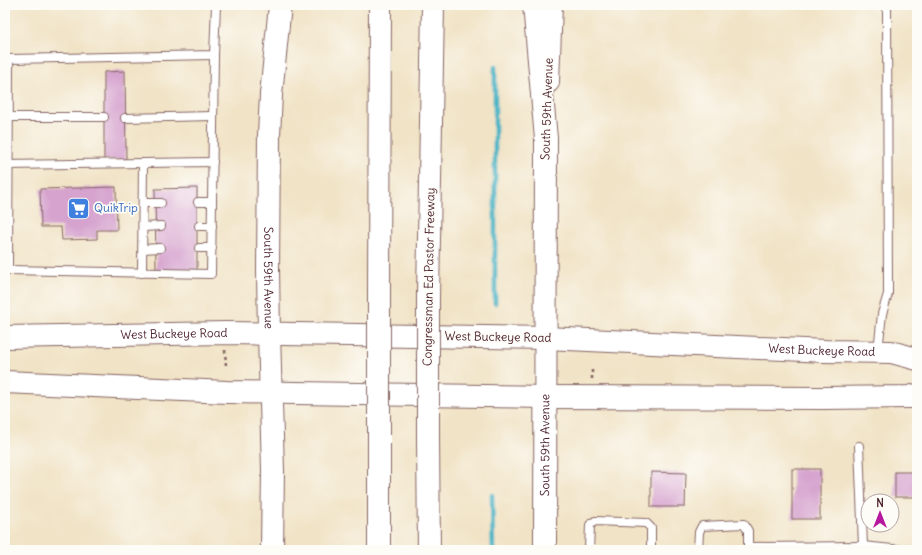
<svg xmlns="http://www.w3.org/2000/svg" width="922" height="555" font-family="Delius,sans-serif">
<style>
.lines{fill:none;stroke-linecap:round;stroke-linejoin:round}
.stream{stroke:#49b4c6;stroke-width:4.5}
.building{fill:#d6a3cf}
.service-casing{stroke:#846461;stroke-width:10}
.secondary-casing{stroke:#846461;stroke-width:24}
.primary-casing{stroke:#846461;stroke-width:24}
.motorway-casing{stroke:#846461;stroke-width:24}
.path{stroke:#846461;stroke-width:2.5;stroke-dasharray:3 3;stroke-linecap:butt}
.service{stroke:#fff;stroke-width:8}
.secondary{stroke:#fff;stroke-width:22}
.primary{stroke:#fff;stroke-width:22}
.motorway{stroke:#fff;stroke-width:22}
.motorway-bridge-casing{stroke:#846461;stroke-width:24;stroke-linecap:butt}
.motorway-bridge{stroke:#fff;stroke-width:22}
.labels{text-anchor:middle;stroke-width:3.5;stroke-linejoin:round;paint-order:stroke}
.street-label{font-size:12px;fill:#4a1f2b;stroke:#fdfcf7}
.shop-label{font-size:12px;fill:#366cbe;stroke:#fdfcf7;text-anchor:start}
</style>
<rect width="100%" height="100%" fill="#fdfcf7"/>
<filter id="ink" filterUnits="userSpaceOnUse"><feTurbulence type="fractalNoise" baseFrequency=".025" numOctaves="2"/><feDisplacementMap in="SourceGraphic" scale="8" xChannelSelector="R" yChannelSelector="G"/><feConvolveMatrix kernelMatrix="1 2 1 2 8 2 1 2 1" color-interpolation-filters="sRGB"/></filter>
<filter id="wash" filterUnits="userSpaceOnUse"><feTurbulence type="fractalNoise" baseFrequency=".012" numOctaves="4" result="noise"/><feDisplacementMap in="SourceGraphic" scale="16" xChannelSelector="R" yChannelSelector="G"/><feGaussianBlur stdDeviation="0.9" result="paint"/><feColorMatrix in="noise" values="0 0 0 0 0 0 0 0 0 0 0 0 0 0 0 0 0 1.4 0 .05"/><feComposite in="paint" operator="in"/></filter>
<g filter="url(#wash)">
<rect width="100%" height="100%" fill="#f1e3c6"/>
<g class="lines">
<g class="stream">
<polyline points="495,67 495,303"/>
<polyline points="492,495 493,550"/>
</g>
</g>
<g id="blocks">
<g class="building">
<polygon points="125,71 126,160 104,160 104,72"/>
<polygon points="116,187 117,230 97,230 97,239 62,240 61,227 41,227 40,189"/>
<polygon points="197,188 197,270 156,270 155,189"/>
<rect x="792" y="469" width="28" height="50"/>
<polygon points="651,472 686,473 685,507 651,507"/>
<rect x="895" y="472" width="22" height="25"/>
</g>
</g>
</g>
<g filter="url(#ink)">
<use href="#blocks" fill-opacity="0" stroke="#846461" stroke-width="1"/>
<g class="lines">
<defs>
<g id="service">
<polyline points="8,117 104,117"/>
<polyline points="125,118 212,116"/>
<polyline points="5,165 213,162"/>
<polyline points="198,202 212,202"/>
<polyline points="143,203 161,203"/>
<polyline points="199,226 212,226"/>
<polyline points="143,227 161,226"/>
<polyline points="199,248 212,248"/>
<polyline points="143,249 160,248"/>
<polyline points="5,270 8,270 9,59 214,55 216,5"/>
<polyline points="8,270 211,274 214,55"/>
<polyline points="142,273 143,163"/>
<polyline points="878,351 882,314 888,294 887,5"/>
<polyline points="859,446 863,546"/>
<polyline points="748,547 863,546 902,550"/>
<polyline points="589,550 590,525 595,521 646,523 651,528 651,550"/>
<polyline points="698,550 699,532 702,526 744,524 748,531 748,550"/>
</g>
<g id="secondary">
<polyline points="548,82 551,5"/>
<path id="s1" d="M546,338L825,351L891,352L917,359"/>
<polyline points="545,397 823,398 909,397 917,395"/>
</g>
<g id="primary">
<path id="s2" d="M271,95L269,135L268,270L269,334L273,470L272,550"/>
<path id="s3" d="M5,337L225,333L546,338"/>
<polyline points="5,382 227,392 545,397"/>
<path id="s4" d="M545,550L546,139"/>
</g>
<g id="motorway">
<polyline points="534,5 546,139"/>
<polyline points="271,95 280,5"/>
<polyline points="379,296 380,5"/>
<polyline points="428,297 433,5"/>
<polyline points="428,438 429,550"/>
<polyline points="379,550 379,438"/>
</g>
</defs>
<use href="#service" class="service-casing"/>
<use href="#secondary" class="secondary-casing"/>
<use href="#primary" class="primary-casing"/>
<use href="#motorway" class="motorway-casing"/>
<g class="path">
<polyline points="225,350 226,366"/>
<polyline points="592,370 592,379"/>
</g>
<use href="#service" class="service"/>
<use href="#secondary" class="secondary"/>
<use href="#primary" class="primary"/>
<use href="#motorway" class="motorway"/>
<defs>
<g id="motorway-bridge">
<polyline points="379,296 379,438"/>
<polyline points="428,438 428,297"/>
</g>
</defs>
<use href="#motorway-bridge" class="motorway-bridge-casing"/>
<use href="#motorway-bridge" class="motorway-bridge"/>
</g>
</g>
<defs>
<symbol id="supermarket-square" viewBox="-11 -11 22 22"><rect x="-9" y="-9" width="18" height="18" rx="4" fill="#3f7fe0" stroke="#fdfcf7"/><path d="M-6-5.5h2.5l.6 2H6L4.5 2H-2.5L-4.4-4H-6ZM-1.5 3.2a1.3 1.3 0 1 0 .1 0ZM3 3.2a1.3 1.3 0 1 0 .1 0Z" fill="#fff"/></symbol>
</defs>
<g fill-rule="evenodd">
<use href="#supermarket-square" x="66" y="196" width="25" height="25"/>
</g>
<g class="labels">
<g class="street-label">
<text transform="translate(547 109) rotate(-88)" y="4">South 59th Avenue</text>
<text transform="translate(429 277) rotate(-89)" y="4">Congressman Ed Pastor Freeway</text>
<text dy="4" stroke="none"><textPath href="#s2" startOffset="183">South 59th Avenue</textPath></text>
<text dy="4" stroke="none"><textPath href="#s3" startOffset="169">West Buckeye Road</textPath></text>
<text transform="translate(498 337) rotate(1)" y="4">West Buckeye Road</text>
<text dy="4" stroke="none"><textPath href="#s1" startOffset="276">West Buckeye Road</textPath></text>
<text dy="4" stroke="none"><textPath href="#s4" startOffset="105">South 59th Avenue</textPath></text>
</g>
<g class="shop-label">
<text x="94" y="212">QuikTrip</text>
</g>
</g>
<rect width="922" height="555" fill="none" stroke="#fdfcf7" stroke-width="20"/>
<g transform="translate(880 513)"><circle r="19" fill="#fdfcf7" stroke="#b5a4a5"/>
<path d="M0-3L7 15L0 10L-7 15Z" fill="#b5179e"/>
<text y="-6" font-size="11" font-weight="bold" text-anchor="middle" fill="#4a1f2b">N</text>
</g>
</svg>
